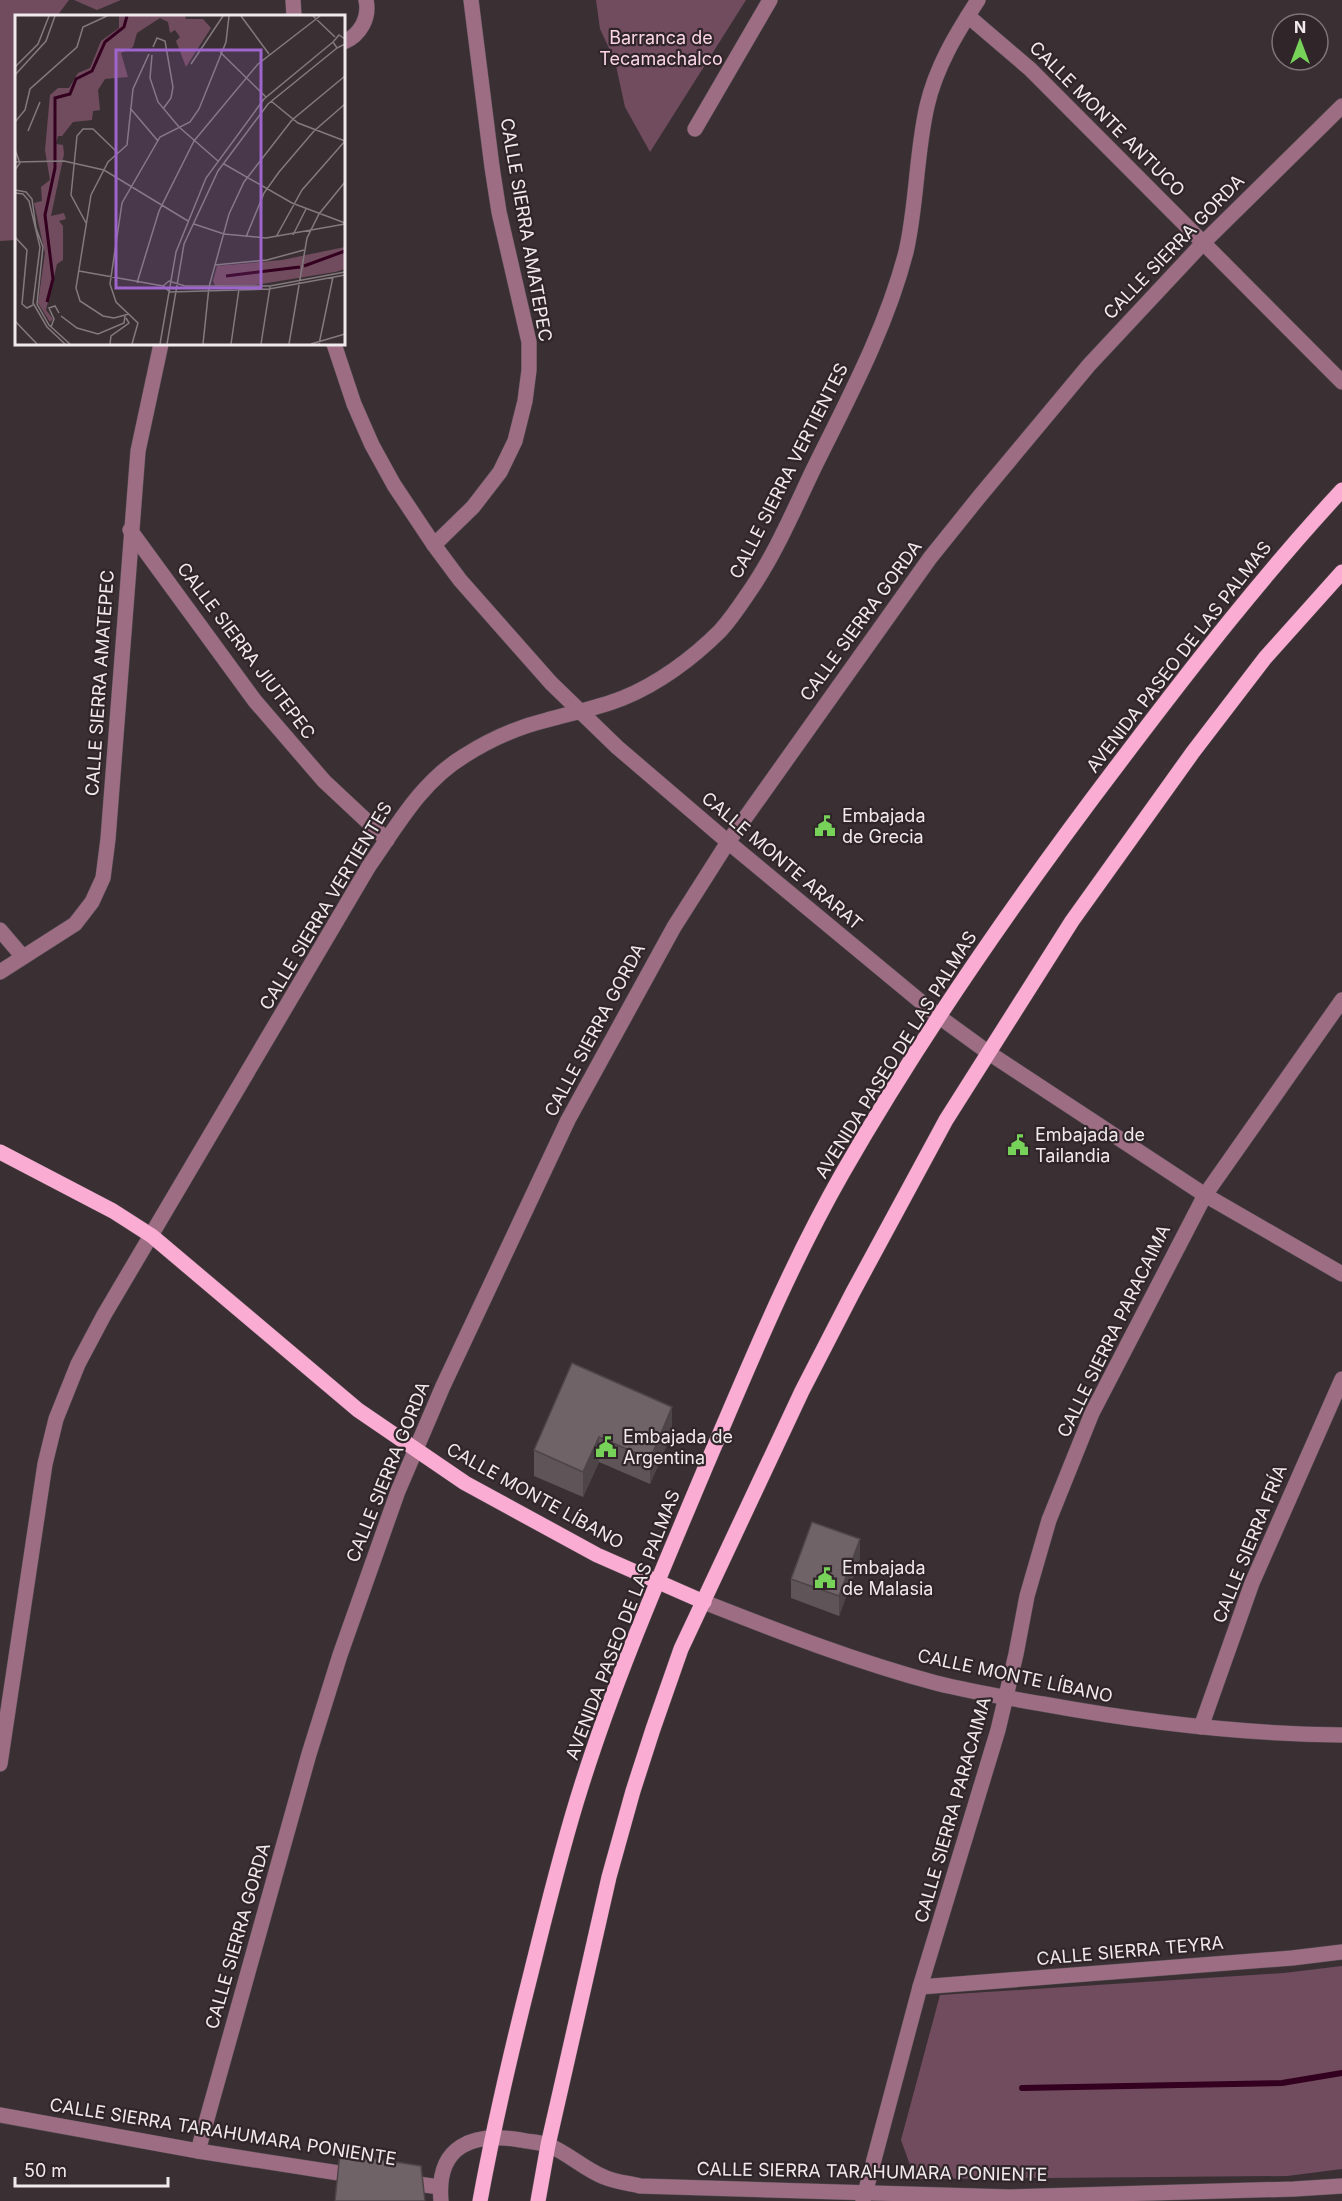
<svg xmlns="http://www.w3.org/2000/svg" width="1342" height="2201" font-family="Inter,sans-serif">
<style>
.green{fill:#714c5e}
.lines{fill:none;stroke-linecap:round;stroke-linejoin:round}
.stream{stroke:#33001f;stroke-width:6}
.minor-casing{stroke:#574e52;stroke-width:16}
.major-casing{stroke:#574e52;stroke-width:16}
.minor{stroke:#9d6d84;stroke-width:15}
.major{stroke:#fbacd3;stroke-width:15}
.wall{fill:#5f5559}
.shaded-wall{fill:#4e4549}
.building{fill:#6f6368;stroke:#4e4549;stroke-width:1.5}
.labels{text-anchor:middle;stroke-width:4.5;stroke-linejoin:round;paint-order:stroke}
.park-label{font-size:18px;fill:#fbd4e6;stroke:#30262a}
.street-label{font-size:18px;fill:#f1eaed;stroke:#30262a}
.poi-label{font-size:18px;fill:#f1eaed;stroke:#30262a;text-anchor:start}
.inset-river{fill:none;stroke:#33001f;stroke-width:3}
.inset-road{fill:none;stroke:#837a7e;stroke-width:1.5}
.view{fill:#9e65cd;fill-opacity:0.15;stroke:#9e65cd;stroke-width:3}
.inset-edge{fill:none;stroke:#f1eaed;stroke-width:3}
</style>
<rect width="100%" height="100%" fill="#3a3034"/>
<g class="green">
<polygon points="0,0 69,0 57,16 16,16 16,240 0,241"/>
<polygon points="74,0 121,0 97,10"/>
<polygon points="596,0 746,0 650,152 625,107 615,61 600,29"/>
<polygon points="1342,1966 1342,2169 1287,2176 915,2179 901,2140 940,1995 1284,1973"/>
</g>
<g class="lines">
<polyline class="stream" points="1022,2088 1282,2083 1342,2073"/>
<defs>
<g id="minor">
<polyline points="293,0 294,16"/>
<polyline points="968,16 1030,69 1342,382"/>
<path d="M344,42C360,35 370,18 366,0"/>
<polyline points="695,129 770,0"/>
<polyline points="334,344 354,404 372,445 394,485 434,545 460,580 551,683 617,747 728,842 938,1016 989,1053 1205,1195 1342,1274"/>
<polyline points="130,530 255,701 324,781 387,840"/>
<polyline points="434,545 473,507 500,472 515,441 525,401 529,370 529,342 499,212 492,167 471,0"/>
<polyline points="0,930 23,957"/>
<polyline points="0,972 75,924 92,902 103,878 108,839 138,451 161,344"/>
<path d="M704,1602C780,1632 857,1662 936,1683C972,1692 1008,1698 1043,1704C1142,1722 1242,1734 1342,1735"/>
<polyline points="1201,1727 1252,1583 1342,1379"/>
<path d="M0,1764L45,1464L56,1419L78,1364L104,1315L369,866C397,826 421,782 464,756C489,740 518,727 547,720C572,713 598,708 623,698C658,684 693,658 720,631C730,620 739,607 747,595C774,557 793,512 813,470C848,399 886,329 906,252C917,204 916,154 927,106C936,67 956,34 978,0"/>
<polyline points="920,1987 1292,1958 1342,1952"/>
<polyline points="0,2115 198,2151 358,2176"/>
<polyline points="198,2151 309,1754 340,1655 398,1491 443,1386 568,1120 674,927 728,842 930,558 979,497 1089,365 1203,243 1342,106"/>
<polyline points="402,2182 440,2187"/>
<path d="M441,2201C436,2145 473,2132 521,2140C530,2142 540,2142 548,2145C568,2153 584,2169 604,2177C615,2182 628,2183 640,2186L1009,2197L1294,2189L1342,2186"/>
<polyline points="863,2201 920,1987 998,1730 1016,1654 1027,1596 1049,1520 1092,1413 1205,1195 1342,1000"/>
</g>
<g id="major">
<polyline points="0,1152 113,1211 152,1236 358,1410 465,1483 597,1555 704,1602"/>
<path d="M480,2201C494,2124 512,2048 531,1973C547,1909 562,1846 582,1784C616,1676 662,1571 706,1466C748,1368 789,1267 842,1174C926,1027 1023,889 1126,754C1194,664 1265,573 1342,490"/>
<polyline points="538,2201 548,2145 609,1877 633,1791 653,1729 681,1649 802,1391 853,1292 946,1120 1072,921 1193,752 1265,658 1342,572"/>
</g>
</defs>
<use href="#minor" class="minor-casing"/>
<use href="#major" class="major-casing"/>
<use href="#minor" class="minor"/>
<use href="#major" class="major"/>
</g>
<g class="wall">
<polygon points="572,1363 672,1433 650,1484 599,1462 583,1497 534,1476 534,1450"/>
<polygon points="860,1558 839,1616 791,1598 791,1579"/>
</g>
<g class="shaded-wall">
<polygon points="672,1407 672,1433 650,1484 650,1459"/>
<polygon points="599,1437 599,1462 583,1497 583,1472"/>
<polygon points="860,1539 860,1558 839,1616 839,1596"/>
</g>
<g class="building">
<polygon points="572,1363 672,1407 650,1459 599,1437 583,1472 534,1450"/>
<polygon points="812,1522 860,1539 839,1596 791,1579"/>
<polygon points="340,2153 421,2166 425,2201 335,2201"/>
</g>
<defs>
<symbol id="civic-bare" viewBox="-9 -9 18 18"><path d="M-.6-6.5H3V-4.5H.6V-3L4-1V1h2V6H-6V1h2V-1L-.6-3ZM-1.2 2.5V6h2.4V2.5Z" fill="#77d259" stroke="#30262a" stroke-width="2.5" paint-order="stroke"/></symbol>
</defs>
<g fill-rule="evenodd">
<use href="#civic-bare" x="810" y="811" width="30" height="30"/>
<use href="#civic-bare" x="1003" y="1130" width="30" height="30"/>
<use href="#civic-bare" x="591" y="1432" width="30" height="30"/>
<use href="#civic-bare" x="810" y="1563" width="30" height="30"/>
</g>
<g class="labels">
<g class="park-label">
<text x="661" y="44">Barranca de<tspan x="661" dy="21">Tecamachalco</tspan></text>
</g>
<g class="street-label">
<text transform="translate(1107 119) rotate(45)" y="6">CALLE MONTE ANTUCO</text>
<text transform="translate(526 230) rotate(80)" y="6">CALLE SIERRA AMATEPEC</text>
<text transform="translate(1174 247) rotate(-46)" y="6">CALLE SIERRA GORDA</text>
<text transform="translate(789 471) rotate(-63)" y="6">CALLE SIERRA VERTIENTES</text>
<text transform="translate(861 621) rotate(-54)" y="6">CALLE SIERRA GORDA</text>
<text transform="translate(246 651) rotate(53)" y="6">CALLE SIERRA JIUTEPEC</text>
<text transform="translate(1179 657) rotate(-52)" y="6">AVENIDA PASEO DE LAS PALMAS</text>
<text transform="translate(100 683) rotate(-86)" y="6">CALLE SIERRA AMATEPEC</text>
<text transform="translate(782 861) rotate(40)" y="6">CALLE MONTE ARARAT</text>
<text transform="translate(326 906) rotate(-59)" y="6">CALLE SIERRA VERTIENTES</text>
<text transform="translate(595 1030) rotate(-62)" y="6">CALLE SIERRA GORDA</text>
<text transform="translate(896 1055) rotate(-58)" y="6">AVENIDA PASEO DE LAS PALMAS</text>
<text transform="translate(1114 1331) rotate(-64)" y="6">CALLE SIERRA PARACAIMA</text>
<text transform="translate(388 1472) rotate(-68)" y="6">CALLE SIERRA GORDA</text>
<text transform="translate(535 1496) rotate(29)" y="6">CALLE MONTE LÍBANO</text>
<text transform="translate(1250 1544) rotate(-68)" y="6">CALLE SIERRA FRÍA</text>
<text transform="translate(623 1625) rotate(-69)" y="6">AVENIDA PASEO DE LAS PALMAS</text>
<text transform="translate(1015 1676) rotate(12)" y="6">CALLE MONTE LÍBANO</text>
<text transform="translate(953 1810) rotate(-74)" y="6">CALLE SIERRA PARACAIMA</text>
<text transform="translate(238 1936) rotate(-74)" y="6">CALLE SIERRA GORDA</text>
<text transform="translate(1130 1951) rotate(-5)" y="6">CALLE SIERRA TEYRA</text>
<text transform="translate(223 2132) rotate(9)" y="6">CALLE SIERRA TARAHUMARA PONIENTE</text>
<text transform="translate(872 2172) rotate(1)" y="6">CALLE SIERRA TARAHUMARA PONIENTE</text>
</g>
<g class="poi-label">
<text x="842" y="822">Embajada<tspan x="842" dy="21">de Grecia</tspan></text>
<text x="1035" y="1141">Embajada de<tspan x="1035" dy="21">Tailandia</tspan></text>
<text x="623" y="1443">Embajada de<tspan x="623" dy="21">Argentina</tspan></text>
<text x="842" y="1574">Embajada<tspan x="842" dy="21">de Malasia</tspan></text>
</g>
</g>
<g transform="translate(15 15)">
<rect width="330" height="330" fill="#3a3034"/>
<path d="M104,1H170L171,4H188L196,13L171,52L161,26L165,22L160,15L155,18L153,7L145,3L122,18L118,32L106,38L113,62L90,64L83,75L85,95L78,96L77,105L58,107L47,121H43L41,129L48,130L49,139L36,201L49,198L51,204L44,206L48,211V245L42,249L31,295L38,304L35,307L23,288L30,238L19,188L27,186L26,172L35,165L30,135L35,80L43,73H54L63,58L75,53L86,26L104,13ZM330,232V254L320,257L240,270L200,271L198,266L202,251L267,245Z" fill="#714c5e"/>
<path class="inset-river" d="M289,251L330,236M211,261L285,252M32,287L38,264L30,200L40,153V83L55,79L61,64L77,56L90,27L109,12L112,1"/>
<path class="inset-road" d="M226,1L254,39M298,1L320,22M330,24L324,20L318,27L322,33L330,29M138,32L142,23L150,26L158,72L156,83L148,94M205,37L251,82M137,40L135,63L143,87L164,112L203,146M176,49L208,1M0,52L23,29L34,1M0,60L31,26L40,1M256,86L283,108L330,126M115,93L143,126M0,107L10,95L15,74L62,32L68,12L92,1M13,116L25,87M0,135L5,148L0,155M0,147L49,146L89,155L173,206M209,149L277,188L330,208M0,175L11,177L17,184L21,213L28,232L22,289L34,310L55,329M0,178L8,179L14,186L25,232L18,288L32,312L50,329M71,208L56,180L62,121L68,114H78L103,138M179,209L209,219L251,223L330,209M278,220L291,194M0,222L12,235L7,289L12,293L18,290M231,222L249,178L264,157L299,116L330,89M261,222L287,175L330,126M200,250L252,245L289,235M64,256L148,271L155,277L254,274L330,260M122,268L144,196L179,126L243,49L305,1M148,271L154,266L170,271H255L330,257M114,299L99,303L88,301L65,286L61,273L76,180L93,147L112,130L118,74L134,39M46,301L62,313L83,319L109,308L110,301M0,306L22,329M36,312L39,304L34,293L40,291L44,298M95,329L96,321L114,308L111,303M117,329L123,308L101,287L95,269L107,188L145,122L175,107L184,94L211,27L214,1M145,329L161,237L191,163L249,84L318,27M152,329L169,229L203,156L253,89L322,33M188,329L194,272L214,199L229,167L277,105L330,61M216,329L224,274M246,329L255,272M274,329L292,223L304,199L330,167M296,329L330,319M304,329L318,262"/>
<path class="view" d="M101,35H246V273H101Z"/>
<rect width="330" height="330" class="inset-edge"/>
</g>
<g transform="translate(1300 42)"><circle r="28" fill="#30262a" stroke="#7d7478" stroke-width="1.5"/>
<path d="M0-4.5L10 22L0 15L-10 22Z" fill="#77d259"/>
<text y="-9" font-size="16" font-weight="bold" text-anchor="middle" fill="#f1eaed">N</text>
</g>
<path d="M15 2177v9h153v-9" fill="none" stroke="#f1eaed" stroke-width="3"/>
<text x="24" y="2177" font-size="18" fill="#f1eaed" stroke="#30262a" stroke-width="4.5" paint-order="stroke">50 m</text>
</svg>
